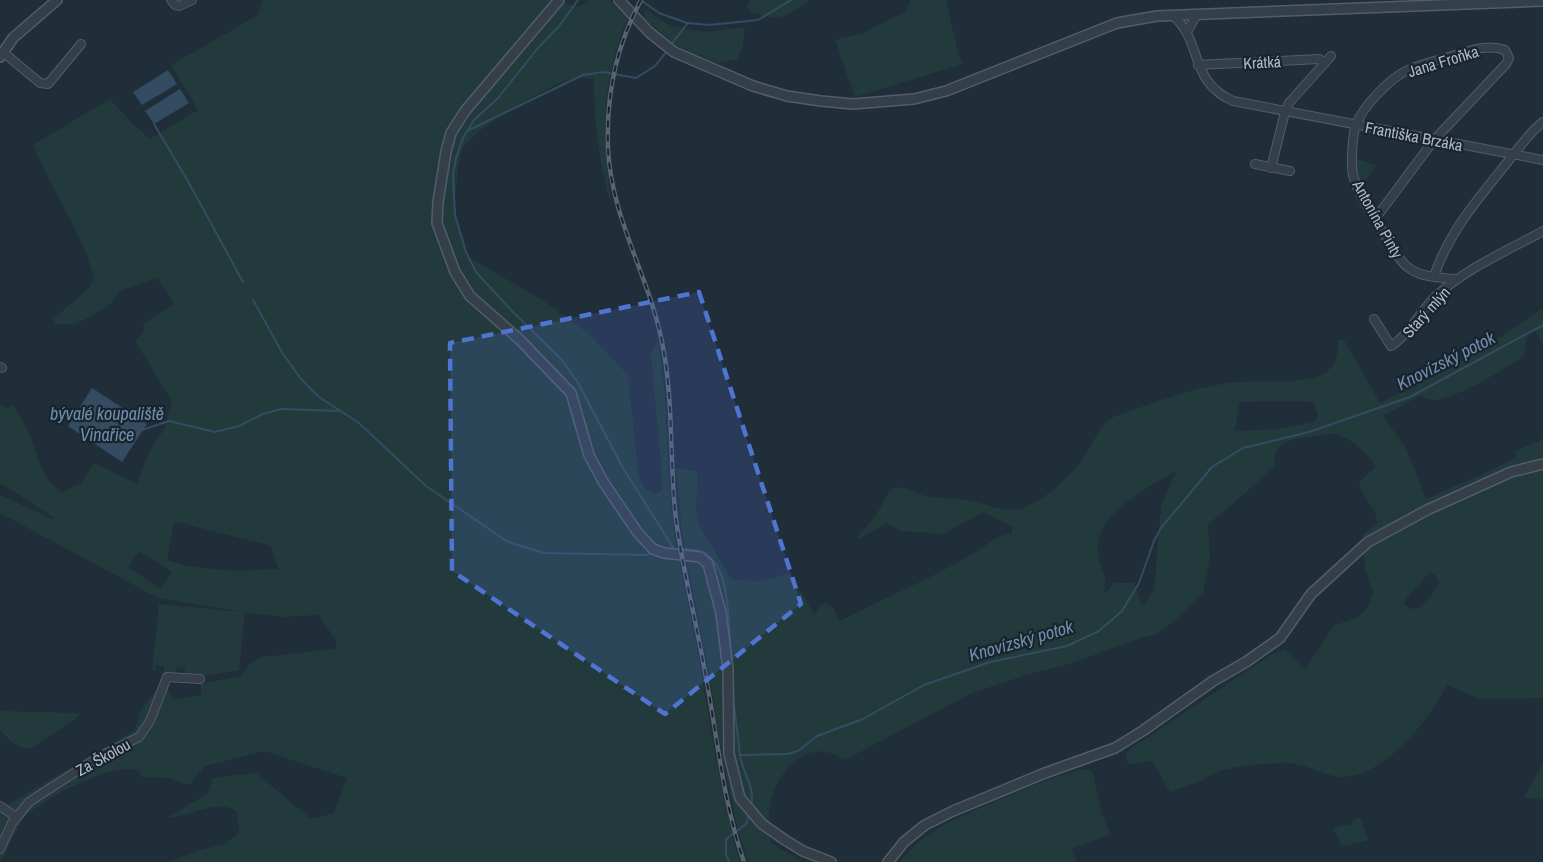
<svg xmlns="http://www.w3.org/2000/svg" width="1543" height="862" font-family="'Archivo Narrow',sans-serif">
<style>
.green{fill:#223a3b;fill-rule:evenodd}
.water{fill:#334c62}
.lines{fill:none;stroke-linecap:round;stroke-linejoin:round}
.stream{stroke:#334c62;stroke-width:2}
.minor-casing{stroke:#525d68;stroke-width:10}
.tertiary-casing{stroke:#525d68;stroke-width:12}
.minor{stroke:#343f4a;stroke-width:8}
.tertiary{stroke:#343f4a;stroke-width:9}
.rail-casing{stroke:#566471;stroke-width:4.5}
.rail{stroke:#19242e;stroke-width:2;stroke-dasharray:7;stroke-linecap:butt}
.marked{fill:#5074d2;fill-opacity:0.2;stroke:#5074d2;stroke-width:4.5;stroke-dasharray:12 8;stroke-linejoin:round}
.labels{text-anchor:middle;stroke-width:4.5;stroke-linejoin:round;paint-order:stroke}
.street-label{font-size:16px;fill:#afbac6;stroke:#19242e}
.water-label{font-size:18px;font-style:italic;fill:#6e8fab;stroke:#19242e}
</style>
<rect width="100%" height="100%" fill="#202e3a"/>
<g class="green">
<path d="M263,0H555L580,7L588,0H610L628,17C600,85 602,137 612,208C599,165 594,124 594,79L580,78L563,81L516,106L479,131L462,149L459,162L455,196L456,214L463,246L470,258L544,301L589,334L628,375L637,462C636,475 643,492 657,494L662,490V474L651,353L658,341C668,398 666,456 672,513C678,566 692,618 701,670C712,736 721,797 740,862H170L200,850L225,844L239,832L237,812C220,797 187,818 167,818L208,793L212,778L256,773L311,819L334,813L347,778L264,751L205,766L189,785L168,778L142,777C140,773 139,772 136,770C114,761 40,800 25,817C14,830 10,849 0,862V809L135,730L140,711L163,681L173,700L202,695L200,684L241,676L250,664L262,657L336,649V640L318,615L282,617L245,612L239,670L199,677L185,675V668L177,667L176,674L164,672V666L156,665L155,671L152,670L159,604L244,612L158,598L0,513V495L52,519L55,518L0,483V404L7,408L12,405C18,412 23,420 27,429C38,453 40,480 64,493L65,490L81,483L94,463L137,484L150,450L165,428L172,401L135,341L144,331L143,324L174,304L168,293L156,278L122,290L112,302L102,310L76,324H56L53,319L89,288L94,278C82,231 51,190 33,145L110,99L133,124L150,139L198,110L171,65L258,15ZM174,521L271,546L278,569L234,571L187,566L167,560ZM139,551L172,572L160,589L128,567Z"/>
<path d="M750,0H810C781,19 783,21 750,12L747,6Z"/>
<polygon points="911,0 946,0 959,57 963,64 855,97 835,40 863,33 905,12"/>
<polygon points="645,9 669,25 703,32 745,27 742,49 737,59 718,63 678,47 645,19"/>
<polygon points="1357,159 1376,165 1361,188 1356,175"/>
<path d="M1543,308V344L1535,331H1531L1526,339L1525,354C1510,367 1452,401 1433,400C1428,400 1423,397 1419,396L1383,416L1406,448L1426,499L1504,464L1516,457L1514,452L1543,439V698L1479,699L1447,685C1430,719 1385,776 1343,777C1326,777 1306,763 1285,763C1262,764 1234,765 1213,774C1207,776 1202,781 1197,783C1188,786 1179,788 1170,792L1152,761L1130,764L1127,762L1126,754L1130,749L1272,654L1285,650L1305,670L1333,626L1358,617L1368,607L1373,593L1365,568L1363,535L1377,523C1377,506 1361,498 1359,482L1376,467C1369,455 1349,437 1336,434C1326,432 1317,436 1308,437C1292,438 1270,444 1275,466L1234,503L1208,524L1210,559L1203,592L1175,620L1157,634L1141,638L1069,664L1026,675L972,693L845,760C808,735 777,769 770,806C768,818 770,830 771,843L803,862H748L737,825L723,762L708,667L683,542L676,468L698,471L696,509L698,524L732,580L763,581L788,573L807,601L814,616L820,605L827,603L833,607L839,620H842C886,597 933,578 976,552C987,546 999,532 1012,535V527L984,512L943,534L901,531L886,523L859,539V534C867,527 874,518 879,510C883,503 886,495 891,490C902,482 915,494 926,496C939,499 953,498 967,500C986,503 1007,515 1025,507C1051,496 1075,472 1089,449C1098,434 1101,422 1118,415C1154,403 1191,388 1229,383C1255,379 1303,386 1325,373C1336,366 1339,352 1338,340H1344L1380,403L1474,355ZM1289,401L1313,402L1318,415L1315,422L1275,429L1235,431L1239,402ZM1176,471L1161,507L1154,590L1142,607L1134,583H1115L1103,595C1109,572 1101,574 1098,555C1092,514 1148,488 1176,471ZM1430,572L1436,576L1439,583L1432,595L1419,608L1412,609L1404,605L1405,600Z"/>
<path d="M0,711L76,713L79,714V716L32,748C18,751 9,739 0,730Z"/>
<polygon points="1543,763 1543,800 1524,797"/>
<path d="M1087,769L1091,770L1093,773L1102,814L1110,834L1072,849L1077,862H900C923,831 957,818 992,803C1023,789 1053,776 1087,769Z"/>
<polygon points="1360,817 1368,840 1349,845 1341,845 1333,829 1341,825 1349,826 1353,820"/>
</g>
<g class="water">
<polygon points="168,70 177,84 142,105 133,92"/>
<polygon points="180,89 189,103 154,124 145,111"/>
<polygon points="92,388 147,424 122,462 68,426"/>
</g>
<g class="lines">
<g class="stream">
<path d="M578,0L560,25L538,48L498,98L474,120L463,138L456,158L453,174L455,215L466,252L476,272L512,311L561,359L577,381L623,468L674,549C683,549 695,549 703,552C731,566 729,627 730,654"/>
<polyline points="642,1 659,13 687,23"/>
<polyline points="670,46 688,23 709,25 758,20 791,0"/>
<polyline points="154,124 189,183 243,282"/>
<polyline points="469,130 583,75 603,72 636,78 655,66 667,51"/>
<polyline points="253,300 283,354 301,379 319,397 359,423 426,486 508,542 544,553 646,555 654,553"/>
<polyline points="142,430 169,421 215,432 239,426 263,414 281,409 339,411"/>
<polyline points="733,696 740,755"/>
<path d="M751,805C756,788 742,772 740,755L788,754L798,751L817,736L863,719L924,685L990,662L1067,646L1099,631L1122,611L1139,583L1154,541L1161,528L1212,467L1243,448L1309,432L1410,397L1543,325"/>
<polyline points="729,862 726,854 726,839 746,824 749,814"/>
</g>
<defs>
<g id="minor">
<polyline points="171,0 175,5 179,6 192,0"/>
<path d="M1172,15C1204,41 1187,80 1233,101L1543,160"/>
<polyline points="1187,32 1197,14"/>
<polyline points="3,52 40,83 48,84 81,44"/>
<polyline points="1198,65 1319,59 1325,63"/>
<polyline points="1255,164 1290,171"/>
<polyline points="1271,168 1285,112 1289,103 1331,56"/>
<path d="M1375,219L1434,140L1506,64L1509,58L1505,50C1487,43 1466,52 1448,57C1434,61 1421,64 1408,70C1390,78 1363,106 1356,125C1352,136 1351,164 1353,175C1357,192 1369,209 1378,224C1404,266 1403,277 1457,279"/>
<path d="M1434,276C1450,231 1476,201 1506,164C1518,149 1528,134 1543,122"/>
<path d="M1374,319L1391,346C1410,334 1420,311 1437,295C1467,268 1507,251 1543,231"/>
<polyline points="0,367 2,368"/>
<polyline points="0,806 16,817"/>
<polyline points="0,849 12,823 29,802 97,758 139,737 150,721 167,677 200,679"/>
</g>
<g id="tertiary">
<polyline points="559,0 465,111 451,133 446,152 438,202 437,223 455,272 470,296 520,340 571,393 589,455 604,483 638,533 653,549 664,553 700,557 708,564 721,613 728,669 729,754 740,798 762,824 785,840 803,851 831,862"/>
<polyline points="619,0 649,32 674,52 753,86 787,96 821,101 853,104 914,99 946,91 1117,23 1157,16 1543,1"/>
<polyline points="0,57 13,38 57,0"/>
<polyline points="888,862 904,842 925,825 953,811 1045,773 1115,748 1144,730 1213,681 1246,662 1280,638 1311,594 1368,542 1427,510 1511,472 1543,464"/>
</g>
</defs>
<use href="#minor" class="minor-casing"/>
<use href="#tertiary" class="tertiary-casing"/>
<use href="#minor" class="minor"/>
<use href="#tertiary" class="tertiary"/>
<defs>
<path id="rail" d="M641,0C616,46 606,96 608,148C611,221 653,282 664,353C673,405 670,459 675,511C681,564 695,615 704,667C717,732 722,799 744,862"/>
</defs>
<use href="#rail" class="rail-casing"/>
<use href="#rail" class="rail"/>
</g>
<path class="marked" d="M699,292L801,604L665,714L452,571L450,343Z"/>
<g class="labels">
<g class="street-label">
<text transform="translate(1443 61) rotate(-17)" y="6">Jana Froňka</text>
<text transform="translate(1262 62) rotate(-3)" y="6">Krátká</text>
<text transform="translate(1414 136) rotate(11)" y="6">Františka Brzáka</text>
<text transform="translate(1378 219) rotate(61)" y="6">Antonína Pinty</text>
<text transform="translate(1426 312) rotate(-48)" y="6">Starý mlýn</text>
<text transform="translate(103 757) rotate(-29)" y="6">Za Školou</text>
</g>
<g class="water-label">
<text transform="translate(1446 361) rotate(-27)" y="6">Knovízský potok</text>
<text x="107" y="420">bývalé koupaliště<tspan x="107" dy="21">Vinařice</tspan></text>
<text transform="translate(1021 641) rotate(-16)" y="6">Knovízský potok</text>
</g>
</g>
</svg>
